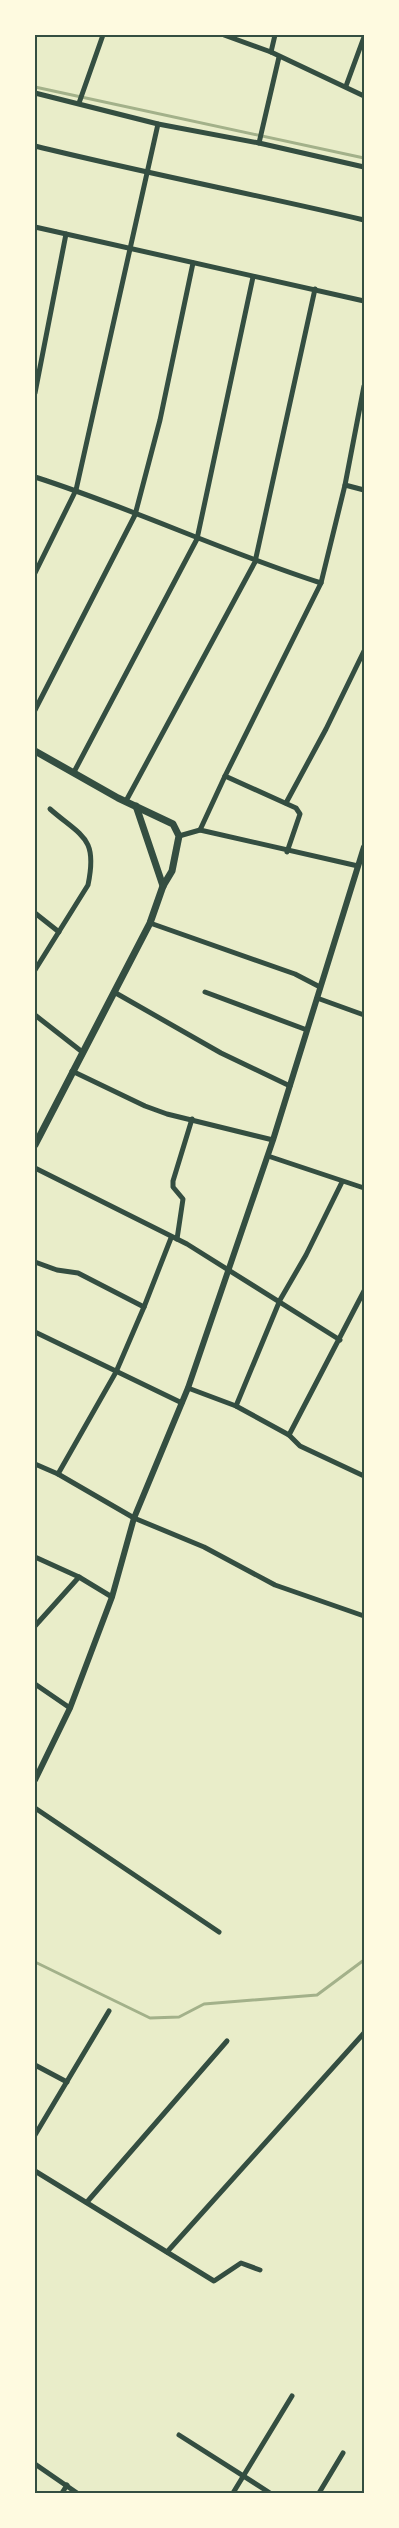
<svg xmlns="http://www.w3.org/2000/svg" width="399" height="2528" font-family="'Noto Serif',serif">
<style>
.lines{fill:none;stroke-linecap:round;stroke-linejoin:round}
.stream{stroke:#a3b18a;stroke-width:3}
.minor{stroke:#344e41;stroke-width:5}
.tertiary{stroke:#344e41;stroke-width:6}
.secondary{stroke:#344e41;stroke-width:7}
.neatline{fill:none;stroke:#344e41;stroke-width:2}
</style>
<rect width="100%" height="100%" fill="#e9edc9"/>
<g class="lines">
<g class="stream">
<polyline points="35,87 364,158"/>
<polyline points="35,1962 150,2018 179,2017 204,2004 317,1995 364,1960"/>
</g>
<g class="minor">
<polyline points="224,35 271,52 364,96"/>
<polyline points="271,52 275,35"/>
<polyline points="346,86 364,37"/>
<polyline points="35,93 158,124 259,143 364,167"/>
<polyline points="79,103 103,35"/>
<polyline points="259,143 279,57"/>
<path d="M35,146C144,173 254,194 364,220"/>
<polyline points="35,227 364,301"/>
<polyline points="35,393 66,234"/>
<path d="M35,477C132,508 224,552 321,583"/>
<polyline points="345,485 364,490"/>
<polyline points="35,573 76,490 158,124"/>
<polyline points="35,710 135,515 160,420 193,263"/>
<polyline points="74,772 197,539 253,277"/>
<polyline points="225,776 296,808 300,814 287,852"/>
<polyline points="126,801 255,562 315,289"/>
<polyline points="286,803 326,729 364,651"/>
<polyline points="200,830 225,776 321,583 345,485 364,386"/>
<polyline points="179,836 200,830 358,866"/>
<polyline points="35,913 59,932"/>
<polyline points="150,923 295,974 320,987"/>
<path d="M35,970L88,885C98,837 82,837 50,809"/>
<polyline points="114,992 221,1053 290,1086"/>
<polyline points="205,992 307,1030"/>
<polyline points="317,998 364,1015"/>
<polyline points="35,1015 81,1051"/>
<polyline points="72,1071 145,1106 167,1114 273,1140"/>
<polyline points="268,1156 364,1188"/>
<polyline points="35,1168 187,1244 340,1340"/>
<polyline points="177,1239 183,1199 173,1187 173,1181 192,1119"/>
<polyline points="35,1262 57,1270 78,1273 144,1307"/>
<polyline points="35,1332 182,1403"/>
<polyline points="188,1388 236,1406 289,1435 300,1446 364,1476"/>
<polyline points="236,1406 280,1300 306,1255 342,1182"/>
<polyline points="289,1435 364,1291"/>
<polyline points="35,1464 58,1474 134,1518 204,1547 275,1585 364,1616"/>
<polyline points="58,1474 116,1372 144,1307 171,1238"/>
<polyline points="35,1557 79,1577 35,1626"/>
<polyline points="79,1577 112,1597"/>
<polyline points="35,1684 70,1708"/>
<polyline points="35,1808 219,1932"/>
<polyline points="35,2065 67,2082"/>
<polyline points="35,2135 109,2011"/>
<polyline points="35,2171 214,2281 241,2263 260,2270"/>
<polyline points="87,2202 227,2041"/>
<polyline points="167,2252 364,2033"/>
<polyline points="179,2435 270,2493"/>
<polyline points="35,2464 77,2493"/>
<polyline points="62,2493 67,2485"/>
<polyline points="233,2493 292,2396"/>
<polyline points="319,2493 343,2453"/>
</g>
<polyline class="tertiary" points="35,1780 70,1708 112,1597 134,1518 188,1388 273,1140 364,847"/>
<g class="secondary">
<polyline points="35,751 118,798 173,824 179,836 172,871 163,886 150,923 35,1145"/>
<polyline points="136,806 163,886"/>
</g>
</g>
<rect width="399" height="2528" fill="none" stroke="#fefae0" stroke-width="72"/>
<rect x="36" y="36" width="327" height="2456" class="neatline"/>
</svg>
